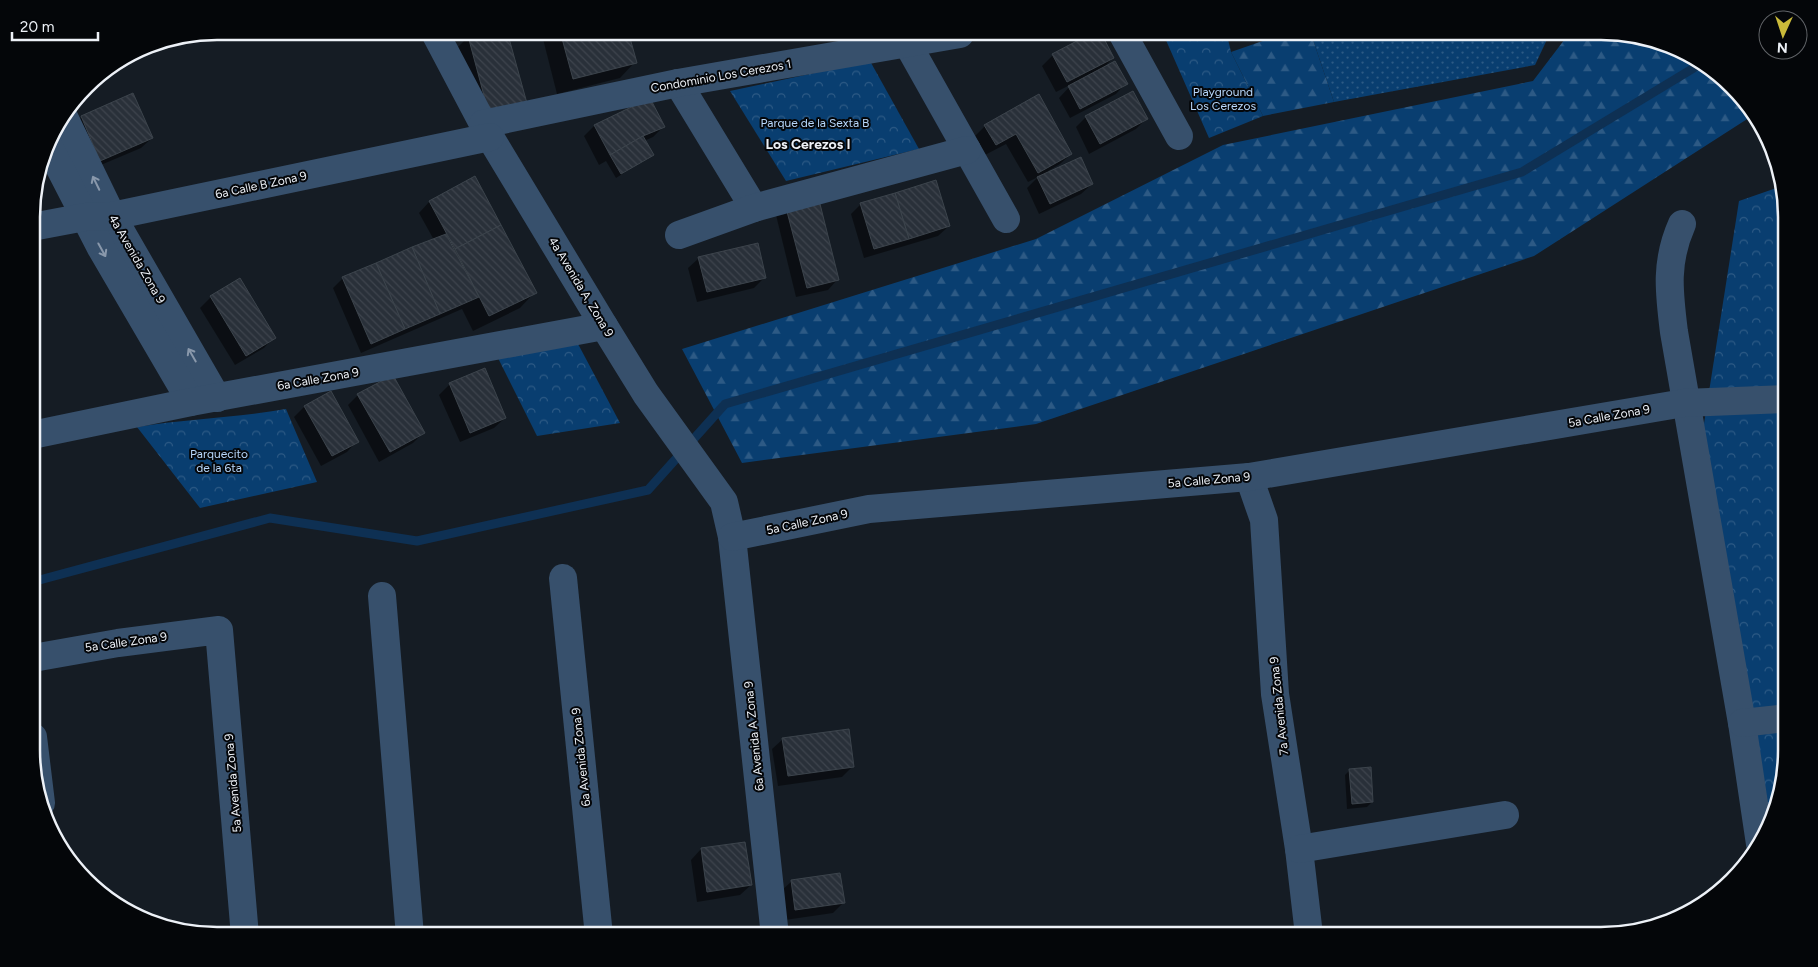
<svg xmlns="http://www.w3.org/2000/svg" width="1818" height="967" font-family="Figtree,sans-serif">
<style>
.grass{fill:url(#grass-dots)}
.forest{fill:url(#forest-firs)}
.park{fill:url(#park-crowns)}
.shadow{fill:#0007}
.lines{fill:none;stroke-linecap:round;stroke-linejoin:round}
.stream{stroke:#0e3053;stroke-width:9}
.building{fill:url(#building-back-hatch);stroke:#3c444c}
.minor{stroke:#37506c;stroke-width:28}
.oneway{stroke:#8998ab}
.labels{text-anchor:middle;stroke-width:4;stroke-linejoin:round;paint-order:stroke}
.street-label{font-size:12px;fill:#edf1f7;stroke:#040609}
.park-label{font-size:12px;fill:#b7d7fb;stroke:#040609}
.neighbourhood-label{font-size:14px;font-weight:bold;fill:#edf1f7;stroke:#040609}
.rim{fill:none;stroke:#edf1f7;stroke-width:2.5}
</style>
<defs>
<pattern id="grass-dots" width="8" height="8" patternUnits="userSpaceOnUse" patternTransform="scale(1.25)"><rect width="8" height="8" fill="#093e70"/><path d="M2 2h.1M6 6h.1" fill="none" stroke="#2d5a85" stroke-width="1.8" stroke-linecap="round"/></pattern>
<pattern id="forest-firs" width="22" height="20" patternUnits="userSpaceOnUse" patternTransform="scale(1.25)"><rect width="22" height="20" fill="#093e70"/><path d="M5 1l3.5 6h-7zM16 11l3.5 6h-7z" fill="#2d5a85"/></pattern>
<pattern id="park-crowns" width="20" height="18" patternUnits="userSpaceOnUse" patternTransform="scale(1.25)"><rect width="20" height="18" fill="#093e70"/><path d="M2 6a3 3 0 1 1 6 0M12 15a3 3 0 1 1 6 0" fill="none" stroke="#2d5a85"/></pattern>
<pattern id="building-back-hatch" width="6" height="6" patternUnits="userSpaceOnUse" patternTransform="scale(1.25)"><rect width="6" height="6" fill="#293039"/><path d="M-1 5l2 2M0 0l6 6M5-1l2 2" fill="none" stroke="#3e444d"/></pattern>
</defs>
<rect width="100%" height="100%" fill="#151c24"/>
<polygon class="grass" points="1310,31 1551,31 1535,65 1334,102"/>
<g class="forest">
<polygon points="1291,31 1310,31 1334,102 1263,116 1231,52"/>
<polygon points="1571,31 1601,31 1683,51 1723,77 1755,114 1534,256 1036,424 742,463 682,349 1036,239 1223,145 1533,81"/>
</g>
<g class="park">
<polygon points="1211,31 1226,31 1231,52 1263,116 1209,138 1165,38"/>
<polygon points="870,61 919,149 786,181 730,91"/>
<polygon points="1782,186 1785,193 1787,750 1768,832 1703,430 1739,201"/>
<polygon points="577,342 620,423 537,436 498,358"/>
<path d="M286,409L317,482L200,508L137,427C186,419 236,418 286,409Z"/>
</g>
<g class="shadow">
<polygon points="541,31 627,31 635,62 620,78 557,94"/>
<polygon points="468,37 516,117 480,127 458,47"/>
<polygon points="1053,55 1113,58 1101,70 1126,83 1116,94 1070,118 1059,98 1072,84 1056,92 1042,66"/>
<polygon points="1039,96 1071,154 1060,164 1048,171 1049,172 1092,184 1081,194 1039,214 1027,188 1038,177 1028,182 1006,144 985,155 975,136 985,126"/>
<polygon points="650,99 663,127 653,137 644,141 652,155 616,178 606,161 599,165 584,136 594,126"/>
<polygon points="82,117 152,138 141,148 89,170 71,127"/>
<polygon points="1086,117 1146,119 1136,129 1089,154 1076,127"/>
<polygon points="474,178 535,292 520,308 473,331 462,309 361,353 333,288 343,278 434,240 419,213 429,202"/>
<polygon points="861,204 949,226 938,236 864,258 851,214"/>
<polygon points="786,205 838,279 828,290 796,297 776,215"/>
<polygon points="699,258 765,277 754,288 697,302 688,268"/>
<polygon points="240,280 274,337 264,348 235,365 200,308 211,297"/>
<polygon points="450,384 505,418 494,428 460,442 439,395"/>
<polygon points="330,392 357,441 347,452 321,466 294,417 304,407"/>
<polygon points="358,395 423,433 413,443 379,462 348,405"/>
<polygon points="783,739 852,767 842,777 778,786 772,749"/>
<polygon points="1350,770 1372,802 1367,807 1347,809 1345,775"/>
<polygon points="701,849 751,885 740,895 697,902 691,860"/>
<polygon points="792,881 843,903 833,913 785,920 781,891"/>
</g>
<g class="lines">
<polyline class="stream" points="32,582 270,518 417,541 648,490 725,404 1522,172 1702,63"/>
</g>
<g class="building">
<polygon points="484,31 507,31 528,107 490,118 468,36"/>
<polygon points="560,31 628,31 637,63 573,79"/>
<polygon points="1096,31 1100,31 1114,58 1067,82 1052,54"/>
<polygon points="1115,61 1128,84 1080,109 1068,86"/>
<polygon points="1133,91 1148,119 1100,144 1085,116"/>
<polygon points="133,93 153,138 100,161 81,116"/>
<polygon points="1039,94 1072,154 1038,173 1016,134 996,145 984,125"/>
<polygon points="650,98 665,127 643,136 610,155 594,125"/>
<polygon points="643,136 654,155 621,174 610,155"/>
<polygon points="1081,157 1093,184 1050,204 1037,177"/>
<polygon points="475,176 501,225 455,249 429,201"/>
<polygon points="936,180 950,226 909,239 895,193"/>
<polygon points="895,193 909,239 874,249 860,203"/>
<polygon points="818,196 839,280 807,288 785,204"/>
<polygon points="501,225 537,293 489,316 455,249"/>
<polygon points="446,234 479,297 440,314 412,247"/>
<polygon points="758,243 766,278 707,292 698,257"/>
<polygon points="412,247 440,314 405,329 376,263"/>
<polygon points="376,263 405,329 371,344 342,277"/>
<polygon points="240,278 276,338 246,356 210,296"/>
<polygon points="485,368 506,418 470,433 449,383"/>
<polygon points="393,375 425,433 390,452 357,394"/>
<polygon points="331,391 359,442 332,456 304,406"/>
<polygon points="849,729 854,767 788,776 782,738"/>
<polygon points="1371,767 1373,802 1352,804 1349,769"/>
<polygon points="745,842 752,885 707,892 701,848"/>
<polygon points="840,873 845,903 795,910 791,880"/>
</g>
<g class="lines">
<g class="minor">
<polyline points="434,31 490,137 604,326 646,394 724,502 732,537 775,936"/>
<polyline points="1121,31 1179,136"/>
<polyline points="907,43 1006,219"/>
<polyline points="678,83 754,208"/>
<polyline points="64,117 112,216 217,398"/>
<polyline points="483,124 678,83 960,34"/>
<polyline points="48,145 101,248 191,402"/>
<path d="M1682,224C1665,262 1669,292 1674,332L1742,723L1760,844"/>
<polyline points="32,227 85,217 112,216 490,137"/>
<polyline points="679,235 754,208 967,150"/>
<polyline points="32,435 191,402 604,326"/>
<polyline points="1249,477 1264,520 1275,694 1299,849 1309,935"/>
<polyline points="732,537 869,509 1249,477 1684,403 1786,399"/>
<polyline points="563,578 599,936"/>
<polyline points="382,596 410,936"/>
<polyline points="33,658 118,643 219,630 245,936"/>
<polyline points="1742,723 1787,718"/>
<polyline points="33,737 41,803"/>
<polyline points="1299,849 1505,815"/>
</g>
</g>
<defs><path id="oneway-shaft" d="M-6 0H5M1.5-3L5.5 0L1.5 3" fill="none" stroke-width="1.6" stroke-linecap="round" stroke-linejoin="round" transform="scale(1.25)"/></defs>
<g class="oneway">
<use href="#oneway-shaft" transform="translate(96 183) rotate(-116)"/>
<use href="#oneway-shaft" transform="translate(102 250) rotate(61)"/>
<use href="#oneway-shaft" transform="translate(192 355) rotate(-120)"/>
</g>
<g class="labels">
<g class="street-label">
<text transform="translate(721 76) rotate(-10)" y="4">Condominio Los Cerezos 1</text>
<text transform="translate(261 185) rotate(-12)" y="4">6a Calle B Zona 9</text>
<text transform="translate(137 259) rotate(60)" y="4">4a Avenida Zona 9</text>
<text transform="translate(581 287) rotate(59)" y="4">4a Avenida A, Zona 9</text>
<text transform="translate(318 379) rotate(-10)" y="4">6a Calle Zona 9</text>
<text transform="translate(1609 416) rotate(-10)" y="4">5a Calle Zona 9</text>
<text transform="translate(1209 480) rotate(-5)" y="4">5a Calle Zona 9</text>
<text transform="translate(807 522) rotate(-12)" y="4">5a Calle Zona 9</text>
<text transform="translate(126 642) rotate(-8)" y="4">5a Calle Zona 9</text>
<text transform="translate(1279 706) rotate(-96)" y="4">7a Avenida Zona 9</text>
<text transform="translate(754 736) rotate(-96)" y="4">6a Avenida A Zona 9</text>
<text transform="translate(581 757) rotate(-96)" y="4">6a Avenida Zona 9</text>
<text transform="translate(233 783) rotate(-95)" y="4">5a Avenida Zona 9</text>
</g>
<g class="park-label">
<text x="1223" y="96">Playground<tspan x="1223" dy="14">Los Cerezos</tspan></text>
<text x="815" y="127">Parque de la Sexta B</text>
<text x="219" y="458">Parquecito<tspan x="219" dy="14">de la 6ta</tspan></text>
</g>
<g class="neighbourhood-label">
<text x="808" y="149">Los Cerezos I</text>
</g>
</g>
<path d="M0 0H1818V967H0ZM217 40H1601A177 177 0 0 1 1778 217V750A177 177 0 0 1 1601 927H217A177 177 0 0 1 40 750V217A177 177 0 0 1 217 40Z" fill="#040609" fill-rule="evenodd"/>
<path class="rim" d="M217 40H1601A177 177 0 0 1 1778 217V750A177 177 0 0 1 1601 927H217A177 177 0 0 1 40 750V217A177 177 0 0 1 217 40Z"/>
<g transform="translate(1783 35) rotate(183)"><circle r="24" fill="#040609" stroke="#616468"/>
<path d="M0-4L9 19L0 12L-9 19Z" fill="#caba3a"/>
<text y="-8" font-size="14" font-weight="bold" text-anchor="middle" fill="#edf1f7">N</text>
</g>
<path d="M12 32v8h86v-8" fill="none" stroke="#edf1f7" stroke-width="2.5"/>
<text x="20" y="32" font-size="15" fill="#edf1f7" stroke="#040609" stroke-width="4" paint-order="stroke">20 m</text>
</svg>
